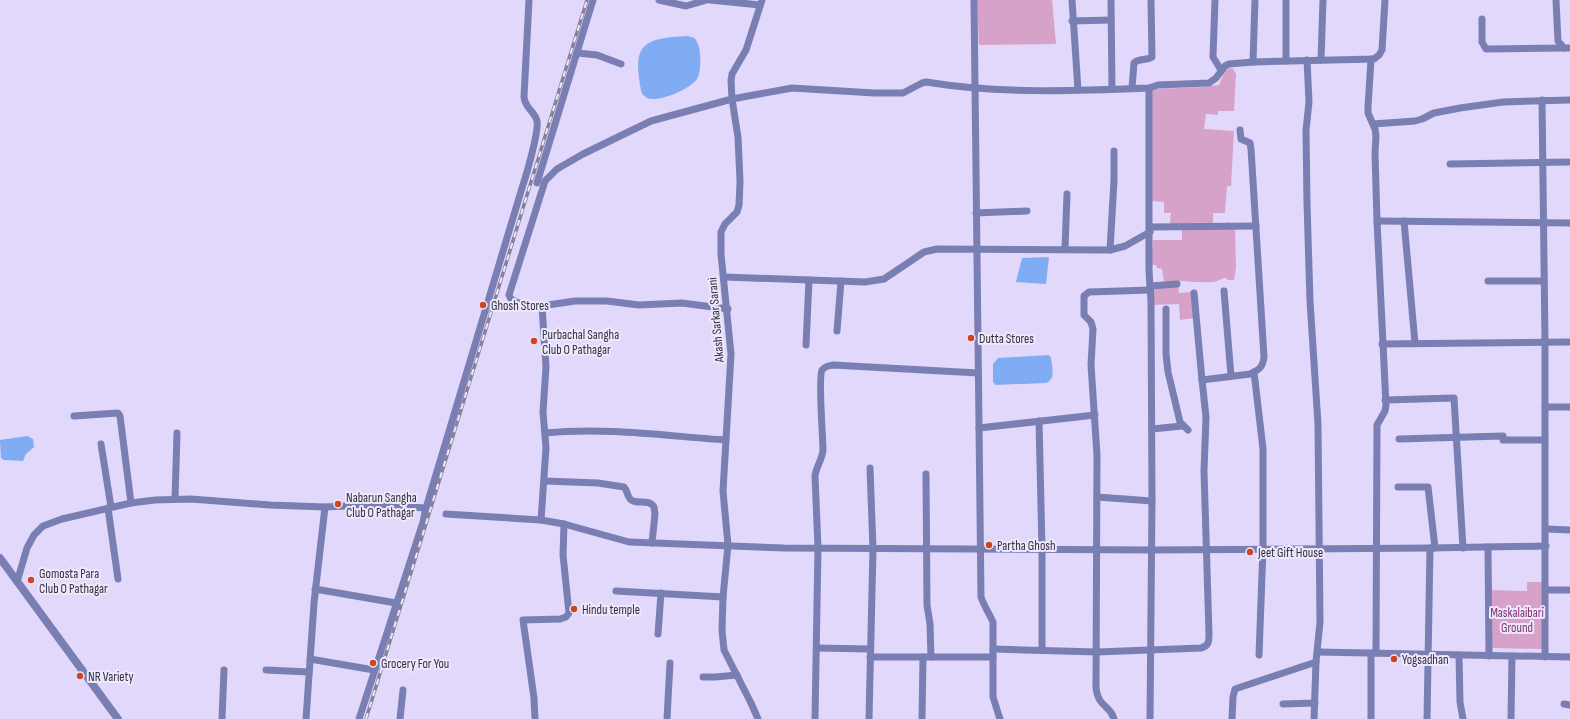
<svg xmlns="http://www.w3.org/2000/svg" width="1570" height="719" font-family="'Sofia Sans Condensed',sans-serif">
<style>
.green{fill:#d7a2c9}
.water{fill:#80acf3}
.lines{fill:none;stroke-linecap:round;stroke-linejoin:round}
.minor{stroke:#797fb2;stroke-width:7}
.tertiary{stroke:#797fb2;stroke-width:8}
.rail-casing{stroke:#888199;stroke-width:3.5}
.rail{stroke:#eee8fd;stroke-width:2;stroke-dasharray:6;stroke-linecap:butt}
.poi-dot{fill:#ce4425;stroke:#eee8fd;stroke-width:1.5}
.labels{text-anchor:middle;stroke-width:4;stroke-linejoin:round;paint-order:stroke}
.poi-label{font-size:13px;fill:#332f3d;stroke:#eee8fd;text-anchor:start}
.street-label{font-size:13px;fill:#332f3d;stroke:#eee8fd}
.park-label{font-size:13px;fill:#852f74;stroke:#eee8fd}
</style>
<rect width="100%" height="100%" fill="#e2d8fb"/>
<g class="green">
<polygon points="977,0 1052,0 1056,44 979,45"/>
<path d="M1231,68L1233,69L1236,74L1234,111H1218V115L1206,114L1204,129L1234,131L1231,186H1227L1225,213H1213V224H1224L1229,222L1230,224L1235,225L1236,268L1234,280H1227L1226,278C1222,278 1221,280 1217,281C1205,284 1191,281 1178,281L1179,293L1192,292L1194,318L1180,320L1179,304L1152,305V283L1164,282L1162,269L1157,268L1156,265H1151L1153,240H1182V228H1172L1170,222L1171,213H1164V202L1152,201L1151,90L1156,89L1203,87L1219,85L1225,70Z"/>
<polygon points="1527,582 1542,582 1542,649 1492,648 1492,590 1527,591"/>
</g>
<g class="water">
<path d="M688,36C690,37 692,37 694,38C702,43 702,72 697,79C690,89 659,103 647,98C645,97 644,95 642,94C632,46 640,38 688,36Z"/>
<polygon points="1049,257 1046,284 1016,282 1022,258"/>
<path d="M1049,355L1051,358C1052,367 1056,379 1046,383L996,385L993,382V364L998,358Z"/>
<polygon points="27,436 33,439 34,447 26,454 23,461 4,460 1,458 0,440"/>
</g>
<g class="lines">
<g class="minor">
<polyline points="659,0 686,6 707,0"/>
<polyline points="710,0 760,5"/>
<path d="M974,0L981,597C984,606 989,613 993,622V697L1000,719"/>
<polyline points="1072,0 1078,90"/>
<polyline points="1111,0 1112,89"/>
<polyline points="1215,0 1213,57 1221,70"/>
<polyline points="1556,0 1558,41 1564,48 1570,48"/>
<polyline points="1482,19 1482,42 1486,49 1564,48"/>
<polyline points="1072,21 1111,20"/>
<polyline points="577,53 597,55 621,64"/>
<polyline points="1371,59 1368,107 1368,113 1375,129 1376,136 1375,153 1377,221 1386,405 1385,411 1377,425 1376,653"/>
<polyline points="1307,60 1309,102 1306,130 1307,203 1310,301 1318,424 1320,622 1316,662 1314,719"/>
<polyline points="1321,60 1323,0"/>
<polyline points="1286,61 1286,0"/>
<polyline points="1253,62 1255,0"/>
<path d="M1132,88L1134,63C1139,58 1146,61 1152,57L1151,0"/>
<polyline points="1149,88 1149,270 1151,302 1152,501 1150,719"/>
<polyline points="1542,100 1545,341 1545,657"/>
<polyline points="1373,124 1415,121 1422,119 1434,113 1460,108 1503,102 1570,100"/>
<polyline points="1450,164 1570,162"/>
<polyline points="537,183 593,0"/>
<polyline points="976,213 1027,211"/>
<polyline points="1377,221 1570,223"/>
<polyline points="1404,221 1415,343"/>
<polyline points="1150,227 1256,226"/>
<polyline points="1065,249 1067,194"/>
<polyline points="1110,250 1114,180 1114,151"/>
<polyline points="724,277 865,282 884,279 924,252 937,249 1110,250 1125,246 1150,232"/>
<polyline points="1488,281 1544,281"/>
<polyline points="1150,286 1177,284"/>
<polyline points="1224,291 1231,376"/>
<polyline points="728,309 682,303 639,305 607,301 575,301 534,307 516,302 511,299 509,295 545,181 557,169 583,154 651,121 732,99 731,80 732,74 746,50 762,0"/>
<polyline points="1166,309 1166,354 1168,372 1180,422 1188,430"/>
<polyline points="837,331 841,281"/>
<polyline points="1382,344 1570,342"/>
<polyline points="806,345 809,280"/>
<polyline points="1254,372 1263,449 1263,548 1259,655"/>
<path d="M1202,380L1250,374C1259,370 1263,367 1264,357L1251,149L1250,143L1241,139L1240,130"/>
<polyline points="1385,400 1454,398 1463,548"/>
<polyline points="1545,407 1570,407"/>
<polyline points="74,416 118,413 120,416 131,503"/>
<polyline points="1039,421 1042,548 1042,650"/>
<polyline points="979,428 1095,415"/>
<polyline points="1152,429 1182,426"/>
<path d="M546,433C606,427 666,436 726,440"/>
<polyline points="1399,439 1503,436 1503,440 1545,440"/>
<polyline points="101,444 111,507"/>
<polyline points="926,474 927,605 930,624 931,657"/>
<path d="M545,481L598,483L624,487C628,491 627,499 633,501C640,504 649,499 654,507L655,514L652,543"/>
<polyline points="1398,487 1428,487 1435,548"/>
<polyline points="1097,497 1152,501"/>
<polyline points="175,499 177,433"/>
<polyline points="108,508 118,579"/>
<polyline points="446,514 541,520 564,524 629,542 784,548 1152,550 1430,548 1546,546"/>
<polyline points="541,520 546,448 543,412 546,367 542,306"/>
<polyline points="1546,529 1570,530"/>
<polyline points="1488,547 1489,656"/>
<polyline points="17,582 27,548 34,535 43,526 62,519 131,503 155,500 191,499 270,505 325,507 368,505 426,508"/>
<polyline points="315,589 396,603"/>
<polyline points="1546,590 1570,590"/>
<path d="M616,591L723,597L728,545L723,491L731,354L721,254V232L725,224L737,212L739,205L740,182L738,137L732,99L792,88L874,93H903L922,83L926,82C999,94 1075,91 1149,88L1158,85L1209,83L1216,78L1225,66L1229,64L1253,62L1374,59L1379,55L1382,50L1385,0"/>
<polyline points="723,597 722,630 724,650 751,703 758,719"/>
<polyline points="658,634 661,593"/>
<polyline points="817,648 870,649"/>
<path d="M993,649L1097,652L1201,648C1209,646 1209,641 1209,634L1204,471L1206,417L1202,380L1194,293"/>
<polyline points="1318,652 1570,657"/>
<polyline points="1459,655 1460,702 1463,719"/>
<polyline points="870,657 993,657"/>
<polyline points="310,659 374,670"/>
<polyline points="266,670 309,672"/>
<polyline points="703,677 715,677 737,675"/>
<polyline points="1283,704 1315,703"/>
<polyline points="1564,704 1570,705"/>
<polyline points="222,719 224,670"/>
<polyline points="306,719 314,603 325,507"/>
<path d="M359,719L423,522L426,508L522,188C526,176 539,132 537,121C535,111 525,109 524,97L529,0"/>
<polyline points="400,719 403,690"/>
<polyline points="535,719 534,698 523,620 560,619 566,617 569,613 563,555 564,524"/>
<polyline points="667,719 670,663"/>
<path d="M815,719L818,548L815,476C816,467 822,460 823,450C823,438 818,377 822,370C825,366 828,366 833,365L978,373"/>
<polyline points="869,719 873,549 870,468"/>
<polyline points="922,719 923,657"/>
<path d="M1114,719C1110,704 1099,709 1096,688L1097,455L1091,365L1093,329L1091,322L1084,315V296L1089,292L1150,290"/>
<polyline points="1232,719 1233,697 1235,689 1316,662"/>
<polyline points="1371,719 1371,653"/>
<polyline points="1427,719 1430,548"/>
<polyline points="1511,719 1512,656"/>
</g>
<polyline class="tertiary" points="0,558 118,719"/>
<defs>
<polyline id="rail" points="366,719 587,0"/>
</defs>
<use href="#rail" class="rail-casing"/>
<use href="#rail" class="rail"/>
</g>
<g class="poi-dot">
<circle cx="483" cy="305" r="4"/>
<circle cx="971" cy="338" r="4"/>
<circle cx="534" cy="341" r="4"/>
<circle cx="338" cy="504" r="4"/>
<circle cx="989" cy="545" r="4"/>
<circle cx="1250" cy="552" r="4"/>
<circle cx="31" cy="580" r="4"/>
<circle cx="574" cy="609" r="4"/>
<circle cx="1394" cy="659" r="4"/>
<circle cx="373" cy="663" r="4"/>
<circle cx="80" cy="676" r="4"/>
</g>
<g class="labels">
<g class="poi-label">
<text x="491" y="310">Ghosh Stores</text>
<text x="542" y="339">Purbachal Sangha<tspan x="542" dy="15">Club O Pathagar</tspan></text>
<text x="979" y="343">Dutta Stores</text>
<text x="346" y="502">Nabarun Sangha<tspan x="346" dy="15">Club O Pathagar</tspan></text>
<text x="997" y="550">Partha Ghosh</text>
<text x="1258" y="557">Jeet Gift House</text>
<text x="39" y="578">Gomosta Para<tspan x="39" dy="15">Club O Pathagar</tspan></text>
<text x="582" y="614">Hindu temple</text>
<text x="1402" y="664">Yogsadhan</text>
<text x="381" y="668">Grocery For You</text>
<text x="88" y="681">NR Variety</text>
</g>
<g class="street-label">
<text transform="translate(715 320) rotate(-95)" y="5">Akash Sarkar Sarani</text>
</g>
<g class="park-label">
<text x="1517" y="617">Maskalaibari<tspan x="1517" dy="15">Ground</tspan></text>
</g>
</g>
</svg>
